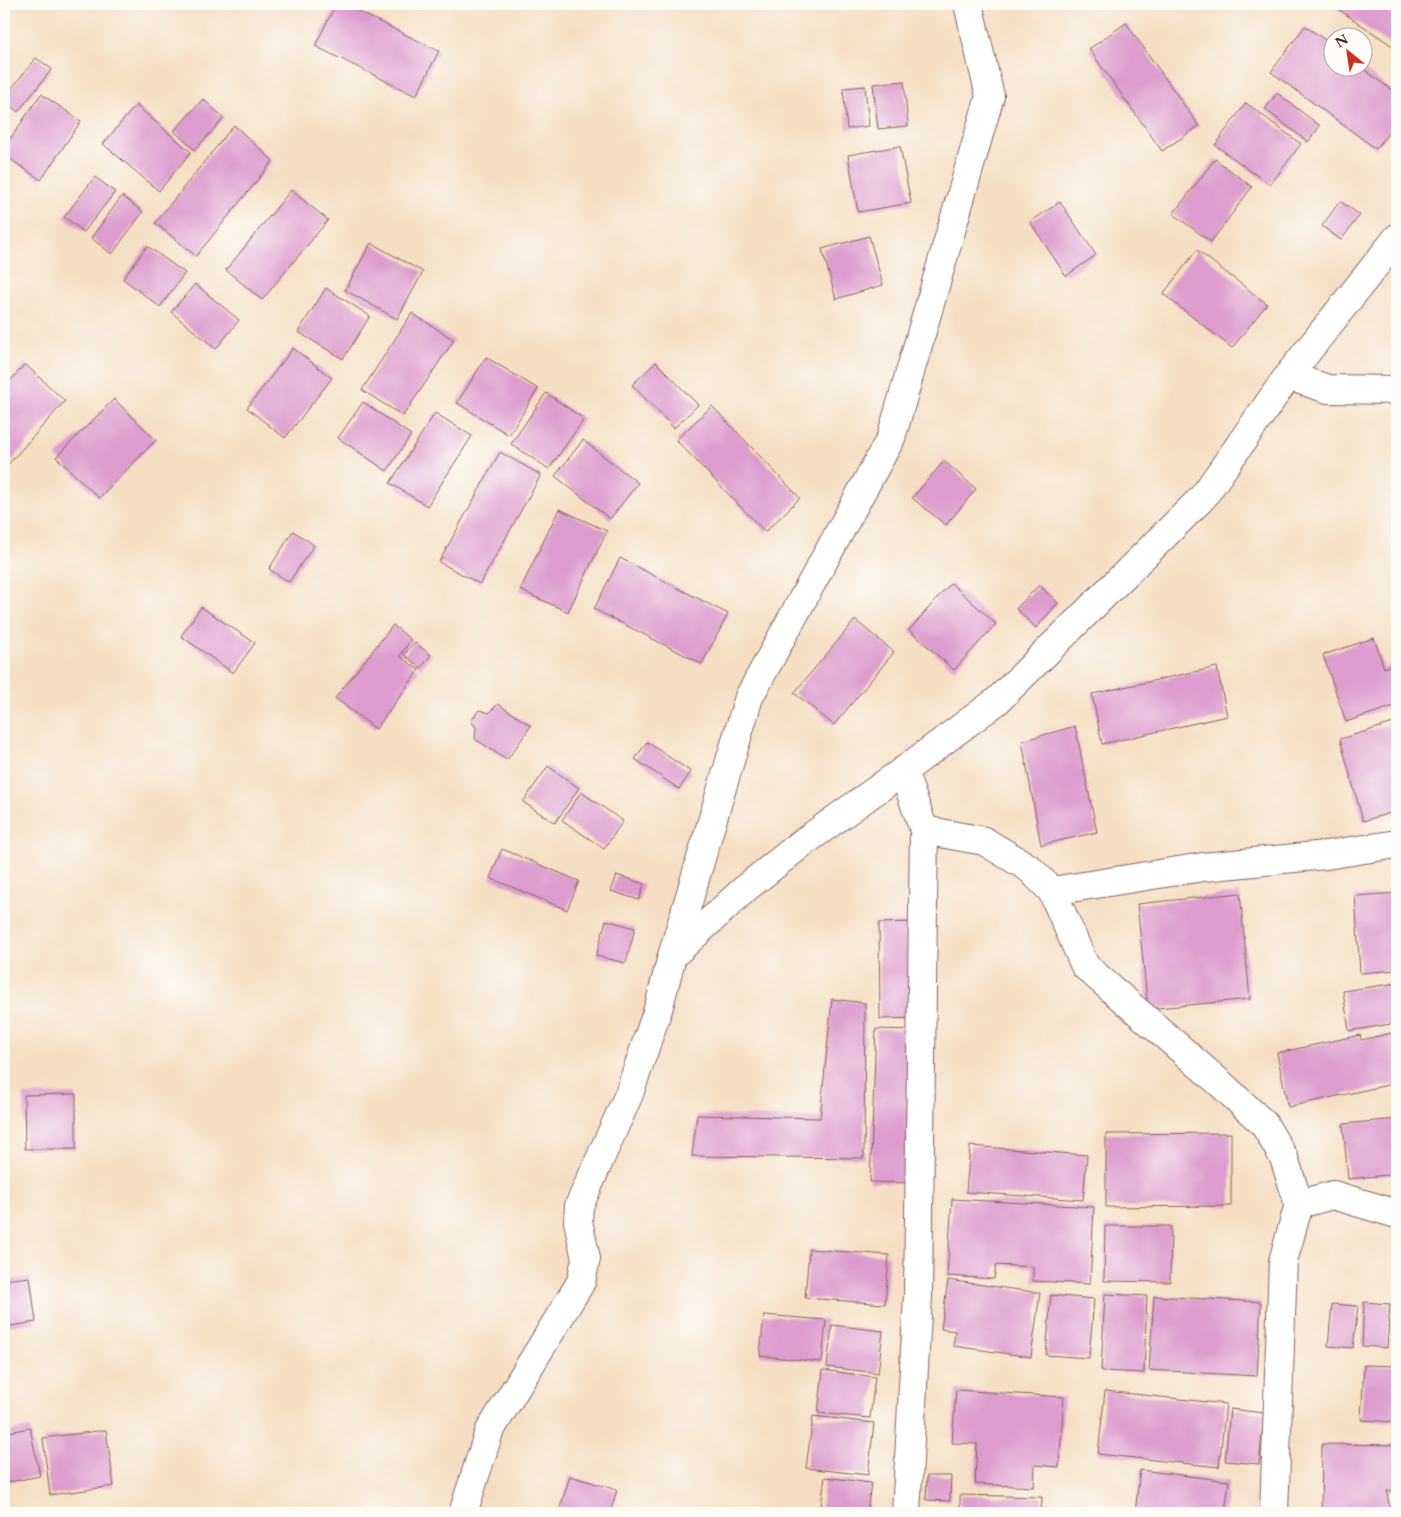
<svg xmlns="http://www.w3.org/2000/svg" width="1401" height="1517" font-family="Cardo,serif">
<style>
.building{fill:#dd9cce}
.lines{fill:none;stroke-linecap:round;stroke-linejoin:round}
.minor-casing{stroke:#866260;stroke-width:30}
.minor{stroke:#fff;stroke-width:28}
</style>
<rect width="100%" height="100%" fill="#fdfcf7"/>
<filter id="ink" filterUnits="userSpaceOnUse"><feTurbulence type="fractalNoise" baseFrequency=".02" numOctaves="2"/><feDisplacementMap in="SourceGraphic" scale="10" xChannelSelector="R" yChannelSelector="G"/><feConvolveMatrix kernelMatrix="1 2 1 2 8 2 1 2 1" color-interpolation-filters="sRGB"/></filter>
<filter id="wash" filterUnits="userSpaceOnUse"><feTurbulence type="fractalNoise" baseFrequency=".0096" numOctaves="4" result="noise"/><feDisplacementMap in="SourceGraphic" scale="20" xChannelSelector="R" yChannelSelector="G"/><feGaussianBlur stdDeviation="1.12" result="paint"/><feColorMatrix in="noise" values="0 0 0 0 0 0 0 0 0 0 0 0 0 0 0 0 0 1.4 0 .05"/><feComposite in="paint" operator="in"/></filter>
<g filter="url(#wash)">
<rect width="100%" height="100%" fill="#f5dec3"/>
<g id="blocks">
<g class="building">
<polygon points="336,4 343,4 439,51 416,96 315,46"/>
<polygon points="1333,4 1397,4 1397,49 1332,5"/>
<polygon points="1126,23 1199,126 1162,151 1089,49"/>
<polygon points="1305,26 1334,46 1334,68 1362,68 1397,94 1397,121 1376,149 1271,72"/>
<polygon points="36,58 52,69 18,112 4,101 4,98"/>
<polygon points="904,81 908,126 878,129 873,84"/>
<polygon points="865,86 869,126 847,129 843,88"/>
<polygon points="1277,93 1320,126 1308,142 1265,109"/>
<polygon points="41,94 81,121 41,180 4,155 4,148"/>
<polygon points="203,99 224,118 195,150 174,131"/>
<polygon points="1246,103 1301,144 1270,185 1215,145"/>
<polygon points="136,105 191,152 159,191 103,144"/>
<polygon points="234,125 273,161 196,256 155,223"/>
<polygon points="900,146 911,203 858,212 848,155"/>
<polygon points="1215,159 1252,187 1211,242 1173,214"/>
<polygon points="95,177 115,192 84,232 64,217"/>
<polygon points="291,190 328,220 262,300 226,270"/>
<polygon points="122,196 143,212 112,254 91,238"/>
<polygon points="1340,201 1360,215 1341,240 1322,226"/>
<polygon points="1060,202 1096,255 1066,276 1030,222"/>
<polygon points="869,236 883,285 836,299 822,249"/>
<polygon points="371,243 423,272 397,319 345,290"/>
<polygon points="147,246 185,273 160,307 123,279"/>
<polygon points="1197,250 1267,304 1232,348 1163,294"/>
<polygon points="195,284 239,320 216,349 171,312"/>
<polygon points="326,288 370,316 343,359 298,332"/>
<polygon points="412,313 454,340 403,416 362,390"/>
<polygon points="293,348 332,378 285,438 247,408"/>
<polygon points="486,357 538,389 509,435 457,403"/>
<polygon points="656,362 698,405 674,428 632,385"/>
<polygon points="25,364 65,401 5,468 4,388"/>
<polygon points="546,393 584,419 549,469 511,444"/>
<polygon points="114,399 156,440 99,498 56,457"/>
<polygon points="363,402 411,435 387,471 338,438"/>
<polygon points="712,406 800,498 765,532 676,440"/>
<polygon points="435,413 472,436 427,506 390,483"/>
<polygon points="583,440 638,483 610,519 555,476"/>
<polygon points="500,452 541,475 480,584 439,562"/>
<polygon points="944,461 976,489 946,525 912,498"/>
<polygon points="559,509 607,531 568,612 520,590"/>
<polygon points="293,531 314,545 289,582 269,569"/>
<polygon points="620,558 728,614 702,664 594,609"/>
<polygon points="951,583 996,624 954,670 909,630"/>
<polygon points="1039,585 1058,603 1036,628 1016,609"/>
<polygon points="201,607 255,643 233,673 181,636"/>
<polygon points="855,620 894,652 834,725 794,693"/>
<polygon points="393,625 411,640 400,656 419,670 376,729 335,698"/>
<polygon points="1374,638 1384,668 1397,663 1397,705 1346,722 1323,655"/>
<polygon points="414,642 431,655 421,668 404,655"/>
<polygon points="1217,667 1227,716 1102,744 1092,694"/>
<polygon points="498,704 531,726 507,760 475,739 476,727 471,721 479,710 489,713"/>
<polygon points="1397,722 1397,811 1363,821 1340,739"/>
<polygon points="1075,726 1097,832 1041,845 1022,741"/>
<polygon points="647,742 691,772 679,789 635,759"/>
<polygon points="548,766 579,788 555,823 523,802"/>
<polygon points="581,792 623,821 604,849 562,820"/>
<polygon points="502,849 579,881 567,910 490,878"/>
<polygon points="617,875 644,884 639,900 611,891"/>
<polygon points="1240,893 1250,999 1148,1009 1137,904"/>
<polygon points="1397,893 1397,970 1360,973 1355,896"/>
<polygon points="606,920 635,928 626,963 596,956"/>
<polygon points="916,922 917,1018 880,1019 879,923"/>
<polygon points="1397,983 1397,1023 1349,1031 1343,991"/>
<polygon points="832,999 865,1003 864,1158 692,1156 697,1115 820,1118"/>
<polygon points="876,1029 916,1030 910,1183 870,1182"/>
<polygon points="1397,1032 1397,1083 1288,1107 1277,1053 1360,1035 1361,1040"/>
<polygon points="76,1094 76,1149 25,1149 24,1095"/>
<polygon points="1397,1119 1397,1174 1348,1179 1343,1124"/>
<polygon points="1231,1133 1231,1206 1106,1207 1106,1134"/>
<polygon points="970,1146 1087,1155 1083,1200 966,1192"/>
<polygon points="952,1199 1094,1207 1090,1284 1033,1281 1033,1267 996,1265 994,1279 947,1276"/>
<polygon points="1105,1226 1171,1226 1170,1282 1104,1281"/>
<polygon points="809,1249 889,1255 885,1304 805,1298"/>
<polygon points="30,1277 36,1322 4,1327 4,1280"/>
<polygon points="948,1280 1040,1293 1031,1357 953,1346 955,1331 941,1329"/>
<polygon points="1105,1294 1147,1296 1144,1373 1101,1371"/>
<polygon points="1051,1295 1094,1299 1089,1358 1046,1355"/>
<polygon points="1154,1296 1261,1302 1257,1376 1149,1370"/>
<polygon points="1393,1299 1397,1299 1397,1345 1392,1345"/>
<polygon points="1364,1302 1390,1304 1387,1348 1362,1346"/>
<polygon points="1332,1304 1358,1306 1353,1348 1328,1346"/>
<polygon points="764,1315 826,1320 822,1362 760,1356"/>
<polygon points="832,1325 883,1331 878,1373 827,1367"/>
<polygon points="1364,1365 1397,1366 1397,1422 1361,1420"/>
<polygon points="823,1370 875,1377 870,1418 818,1413"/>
<polygon points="956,1390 1064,1397 1059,1467 1035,1465 1034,1487 975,1484 977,1444 952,1443"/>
<polygon points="1105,1391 1226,1404 1219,1467 1098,1454"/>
<polygon points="1230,1409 1264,1413 1259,1464 1225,1461"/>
<polygon points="813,1416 874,1423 868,1475 806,1468"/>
<polygon points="30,1428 40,1476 4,1483 4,1433"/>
<polygon points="106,1430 114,1486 50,1495 43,1438"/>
<polygon points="1322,1444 1397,1445 1397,1490 1387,1491 1389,1506 1397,1505 1397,1513 1321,1513"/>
<polygon points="1140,1470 1229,1481 1225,1513 1135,1513"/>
<polygon points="570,1476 617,1490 610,1513 576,1513 560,1508"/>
<polygon points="927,1476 951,1476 950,1501 926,1500"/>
<polygon points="825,1477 871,1483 867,1513 820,1513"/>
<polygon points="960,1495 1042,1497 1041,1513 960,1513"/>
</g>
</g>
</g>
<g filter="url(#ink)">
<use href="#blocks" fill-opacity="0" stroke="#866260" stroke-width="1"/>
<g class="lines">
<defs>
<g id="minor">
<polyline points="1288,376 1328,389 1397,390"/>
<polyline points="903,771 924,830 918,1296 906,1513"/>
<polyline points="924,830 984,841 1029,868 1052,891 1203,867 1326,855 1397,844"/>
<polyline points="1052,891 1085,966 1221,1084 1264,1124 1284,1158 1299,1204 1283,1261 1274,1513"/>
<polyline points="672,956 749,697 891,438 990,96 968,4"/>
<polyline points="1299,1204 1333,1195 1397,1214"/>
<polyline points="463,1513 489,1432 581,1282 586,1259 578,1221 579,1206 629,1094 659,1006 672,956 747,887 801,844 903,771 997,701 1203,497 1288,376 1397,238"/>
</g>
</defs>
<use href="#minor" class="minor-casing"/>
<use href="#minor" class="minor"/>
</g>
</g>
<rect width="1401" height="1517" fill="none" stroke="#fdfcf7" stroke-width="20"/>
<g transform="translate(1348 52) rotate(330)"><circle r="24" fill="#fdfcf7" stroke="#b5a4a5"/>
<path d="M0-4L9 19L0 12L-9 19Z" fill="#c8321e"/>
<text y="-8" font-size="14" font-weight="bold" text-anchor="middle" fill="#4a1f2b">N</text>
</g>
</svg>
